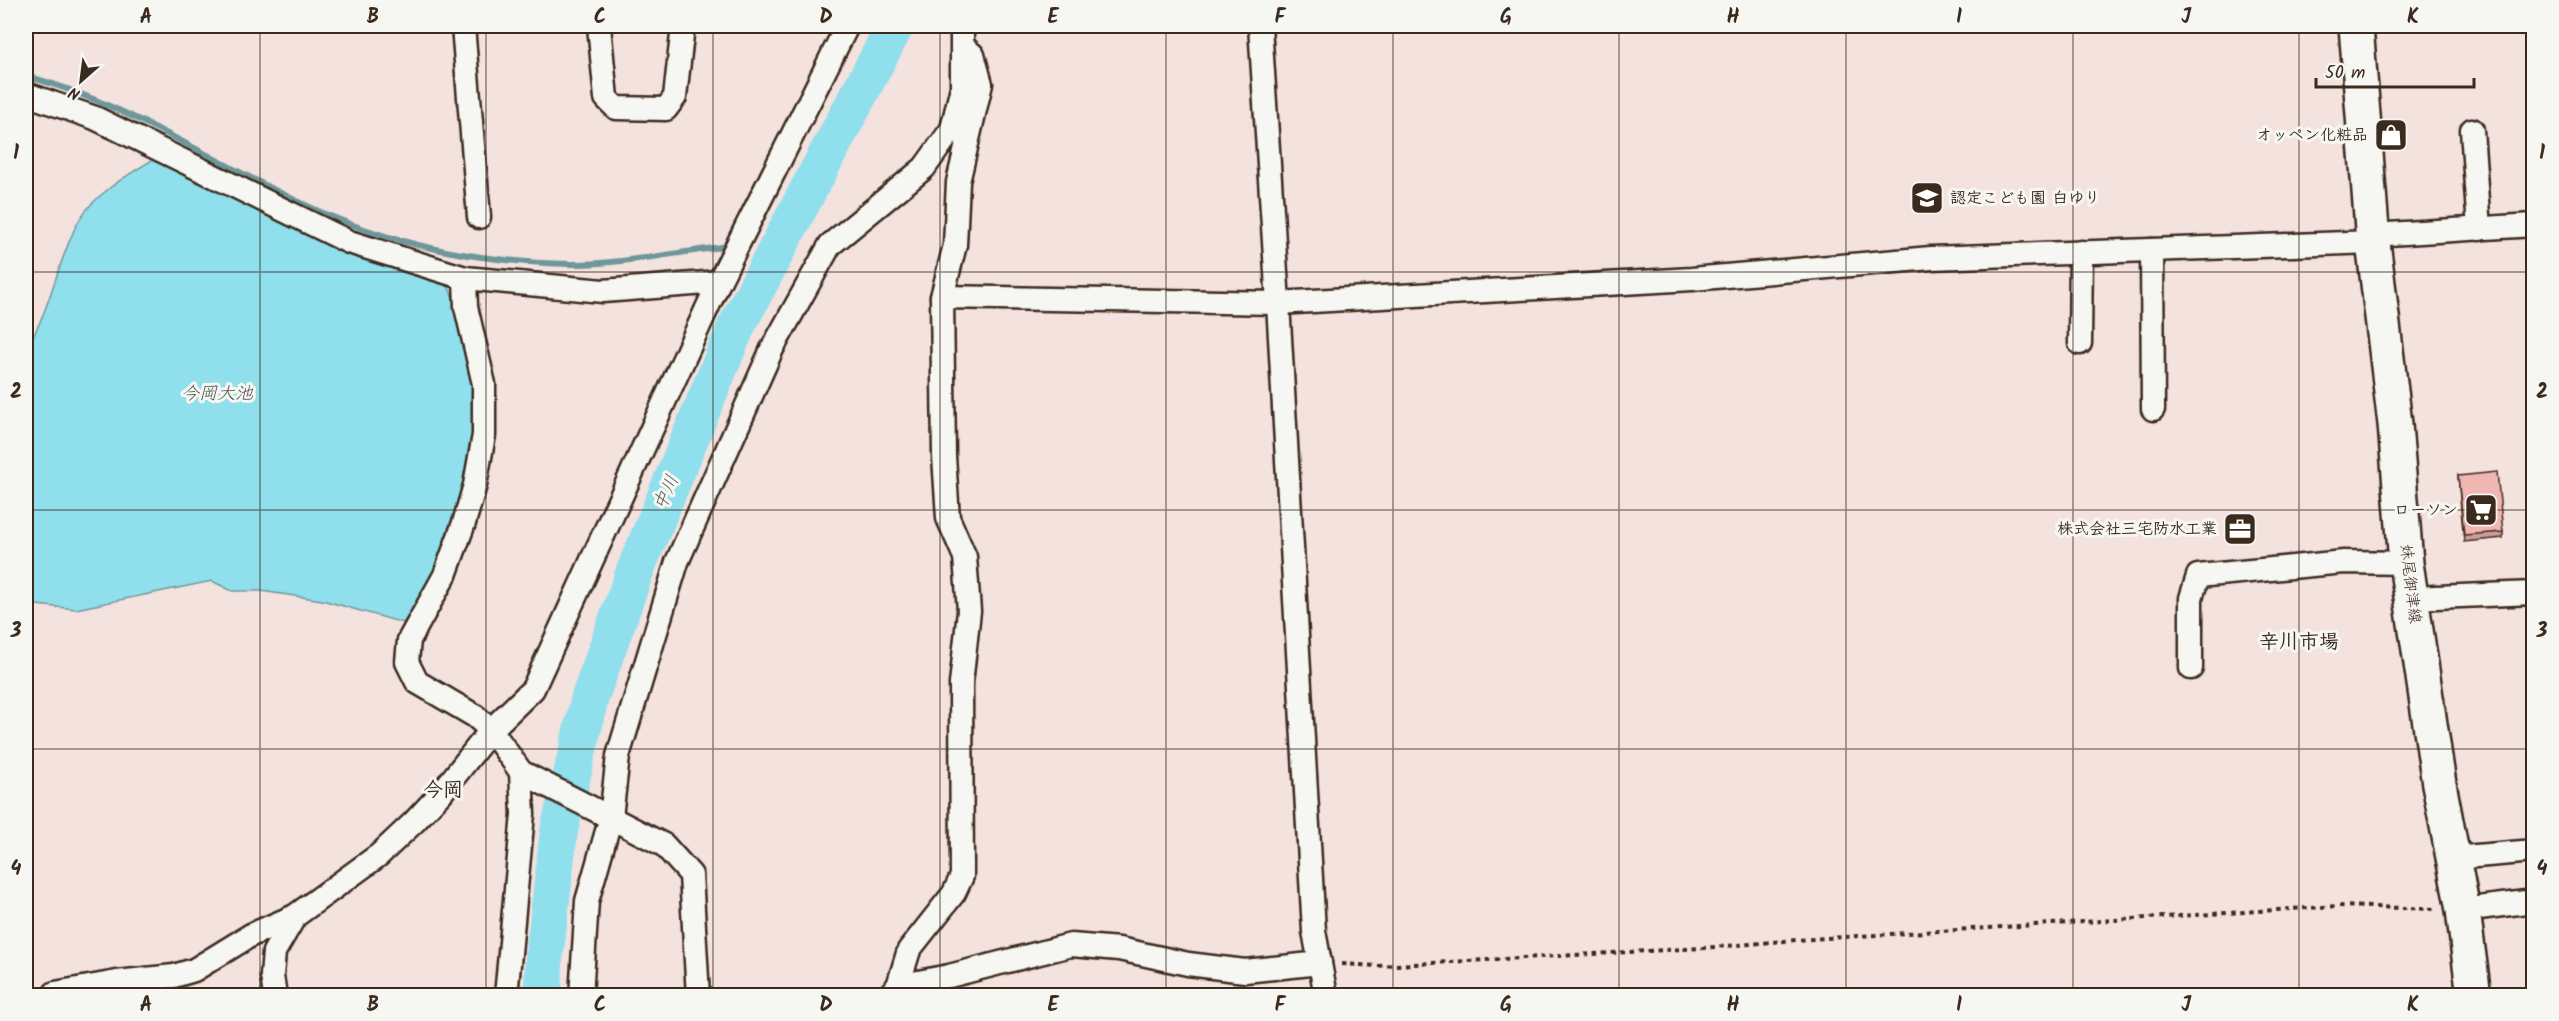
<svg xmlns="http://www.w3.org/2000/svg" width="2559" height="1021" viewBox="0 0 2559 1021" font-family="Kalam,'Klee One',sans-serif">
<rect width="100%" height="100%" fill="#f4e2df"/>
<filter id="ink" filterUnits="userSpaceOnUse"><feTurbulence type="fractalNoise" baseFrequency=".0167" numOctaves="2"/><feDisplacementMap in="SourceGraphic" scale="12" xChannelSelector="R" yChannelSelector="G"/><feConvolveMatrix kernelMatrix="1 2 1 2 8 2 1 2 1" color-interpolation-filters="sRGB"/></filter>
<g filter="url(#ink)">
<path fill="#90dfed" stroke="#6e979a" stroke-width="1.5" d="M159,156L447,282L461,320L468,353L477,418L466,486L427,591L403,623L322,600L261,591H232L212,581L76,609L26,604V349C51,309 57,262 78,222C93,194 133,172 159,156Z"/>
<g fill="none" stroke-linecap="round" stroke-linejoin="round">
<g stroke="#6e979a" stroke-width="6">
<path d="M26,76C134,105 227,172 330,216C405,248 491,263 573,264C619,264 675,253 722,247"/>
<polyline points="765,241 783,239"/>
</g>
<polyline stroke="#90dfed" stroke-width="38" points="543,996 544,959 559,831 590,697 635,571 736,327 895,26"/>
<g stroke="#3b2a1e" stroke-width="27">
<g id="minor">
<polyline points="463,26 479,217"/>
<polyline points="599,26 606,98 616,108 666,109 675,97 683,26"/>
<polyline points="1260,26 1278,303 1314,931 1326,996"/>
<polyline points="26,94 95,118 349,242 465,278 603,291 719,282"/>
<polyline points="2472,130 2479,229"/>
<polyline points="2372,235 2534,225"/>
<polyline points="2152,250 2153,409"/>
<polyline points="465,278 466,307 484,384 484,435 475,485 464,523 445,575 409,640 407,662 417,682 475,716 491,730 521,772 664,845 691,875 698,996"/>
<polyline points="942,297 1278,303 1692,279 1931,258 2373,242"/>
<polyline points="2080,343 2081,252"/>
<polyline points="2411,598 2534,593"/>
<polyline points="2191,668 2191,598 2198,576 2344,562 2406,563"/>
<polyline points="2453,858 2534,851"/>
<polyline points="2463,910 2534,901"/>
<polyline points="898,986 909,950 954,893 962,876 961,684 969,611 965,557 948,518 944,456 942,297 955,245 958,182 981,84 973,55 965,48"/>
<polyline points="55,993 117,982 174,976 194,970 251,935 295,916"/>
<polyline points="889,995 898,986 949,976 1071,945 1119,949 1188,964 1245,971 1320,963"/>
<polyline points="275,996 272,976 274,952 295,916 379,855 414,822 442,792 491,730 533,689 719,282 847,26"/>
<polyline points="506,996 523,814 521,772"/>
<polyline points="581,996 587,901 611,817 618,756 677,562 772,349 830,245 924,168 952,129 962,87 962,26"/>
</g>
</g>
<g stroke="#3b2a1e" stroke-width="38">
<polyline id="primary" points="2356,26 2373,242 2395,424 2406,563 2439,784 2463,910 2474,996"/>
</g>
<polyline stroke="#3b2a1e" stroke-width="4" stroke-dasharray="4.5 4.5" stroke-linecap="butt" points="1342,964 1378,966 1703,948 1796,940 2339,906 2436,909"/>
<use href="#minor" stroke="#f6f6f2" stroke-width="22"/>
<use href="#primary" stroke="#f6f6f2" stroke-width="33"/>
</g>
<polygon fill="#cf9c99" stroke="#3b2a1e" stroke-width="1.5" points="2458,476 2503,532 2503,538 2464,542"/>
<polygon fill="#f1b5b2" stroke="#3b2a1e" stroke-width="1.5" points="2497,472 2503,532 2464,535 2458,476"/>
</g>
<path fill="none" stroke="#3b2a1e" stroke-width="1.5" stroke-opacity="0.55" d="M260,26V996M486,26V996M713,26V996M940,26V996M1166,26V996M1393,26V996M1619,26V996M1846,26V996M2073,26V996M2299,26V996M26,272H2534M26,510H2534M26,749H2534"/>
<defs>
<g id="shop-square" transform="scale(1.725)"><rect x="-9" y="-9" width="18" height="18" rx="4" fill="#3b2a1e" stroke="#f6f6f2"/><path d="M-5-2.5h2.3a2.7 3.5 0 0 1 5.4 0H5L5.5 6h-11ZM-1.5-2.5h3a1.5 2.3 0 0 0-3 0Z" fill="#fff"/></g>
<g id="school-square" transform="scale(1.725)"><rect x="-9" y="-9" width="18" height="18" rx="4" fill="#3b2a1e" stroke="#f6f6f2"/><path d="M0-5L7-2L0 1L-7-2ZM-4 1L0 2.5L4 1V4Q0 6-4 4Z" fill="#fff"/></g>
<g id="supermarket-square" transform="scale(1.725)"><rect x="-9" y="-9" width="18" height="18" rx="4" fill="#3b2a1e" stroke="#f6f6f2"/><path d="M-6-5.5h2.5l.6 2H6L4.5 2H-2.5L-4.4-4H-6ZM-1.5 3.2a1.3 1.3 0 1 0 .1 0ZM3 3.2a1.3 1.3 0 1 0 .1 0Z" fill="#fff"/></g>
<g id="office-square" transform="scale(1.725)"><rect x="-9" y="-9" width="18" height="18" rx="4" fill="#3b2a1e" stroke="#f6f6f2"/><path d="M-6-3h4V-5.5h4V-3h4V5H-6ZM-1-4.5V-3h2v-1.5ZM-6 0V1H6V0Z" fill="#fff"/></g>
</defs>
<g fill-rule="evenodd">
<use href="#shop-square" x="2391" y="135"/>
<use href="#school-square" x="1927" y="198"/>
<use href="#supermarket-square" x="2481" y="510"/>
<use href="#office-square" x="2240" y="529"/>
</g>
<g text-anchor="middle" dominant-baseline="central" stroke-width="6" stroke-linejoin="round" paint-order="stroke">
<g font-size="16" font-weight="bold" fill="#3b2a1e" stroke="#f6f6f2" text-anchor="end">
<text x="2368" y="135">オッペン化粧品</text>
<text x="1950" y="198" text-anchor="start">認定こども園 白ゆり</text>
<text x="2458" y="510">ローソン</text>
<text x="2217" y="529">株式会社三宅防水工業</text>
</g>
<g font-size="16" fill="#3b2a1e" stroke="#f6f6f2">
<text transform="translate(2410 584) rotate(83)">妹尾御津線</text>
</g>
<g font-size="18" font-style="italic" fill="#505752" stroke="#f6f6f2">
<text x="217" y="394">今岡大池</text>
<text transform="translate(667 493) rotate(-67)">中川</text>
</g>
<g font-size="20" font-weight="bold" fill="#3b2a1e" stroke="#f6f6f2">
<text x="2299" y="643">辛川市場</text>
<text x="443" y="791">今岡</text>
</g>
</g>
<rect width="2559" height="1021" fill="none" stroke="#f6f6f2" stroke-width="66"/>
<g transform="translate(81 81) rotate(208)" stroke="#f6f6f2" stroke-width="4.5" paint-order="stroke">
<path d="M0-4.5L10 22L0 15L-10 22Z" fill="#3b2a1e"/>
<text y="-9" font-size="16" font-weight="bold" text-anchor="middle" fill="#3b2a1e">N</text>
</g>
<path d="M2316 78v9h158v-9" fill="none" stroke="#3b2a1e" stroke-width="3"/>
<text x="2325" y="78" font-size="18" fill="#3b2a1e" stroke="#f6f6f2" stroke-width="4.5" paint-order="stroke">50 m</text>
<rect x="33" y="33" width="2493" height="955" fill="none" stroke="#3b2a1e" stroke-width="2"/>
<g font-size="20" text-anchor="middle" font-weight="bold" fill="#3b2a1e">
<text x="146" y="23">A</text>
<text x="373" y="23">B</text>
<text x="600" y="23">C</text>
<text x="826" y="23">D</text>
<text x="1053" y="23">E</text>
<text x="1280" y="23">F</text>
<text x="1506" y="23">G</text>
<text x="1733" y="23">H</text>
<text x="1959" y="23">I</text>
<text x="2186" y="23">J</text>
<text x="2413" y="23">K</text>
<text x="16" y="159">1</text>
<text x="2542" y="159">1</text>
<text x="16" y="398">2</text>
<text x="2542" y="398">2</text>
<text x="16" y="637">3</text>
<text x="2542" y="637">3</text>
<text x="16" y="875">4</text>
<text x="2542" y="875">4</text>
<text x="146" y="1011">A</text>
<text x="373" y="1011">B</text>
<text x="600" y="1011">C</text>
<text x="826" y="1011">D</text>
<text x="1053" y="1011">E</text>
<text x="1280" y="1011">F</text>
<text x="1506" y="1011">G</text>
<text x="1733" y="1011">H</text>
<text x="1959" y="1011">I</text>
<text x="2186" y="1011">J</text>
<text x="2413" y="1011">K</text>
</g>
</svg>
